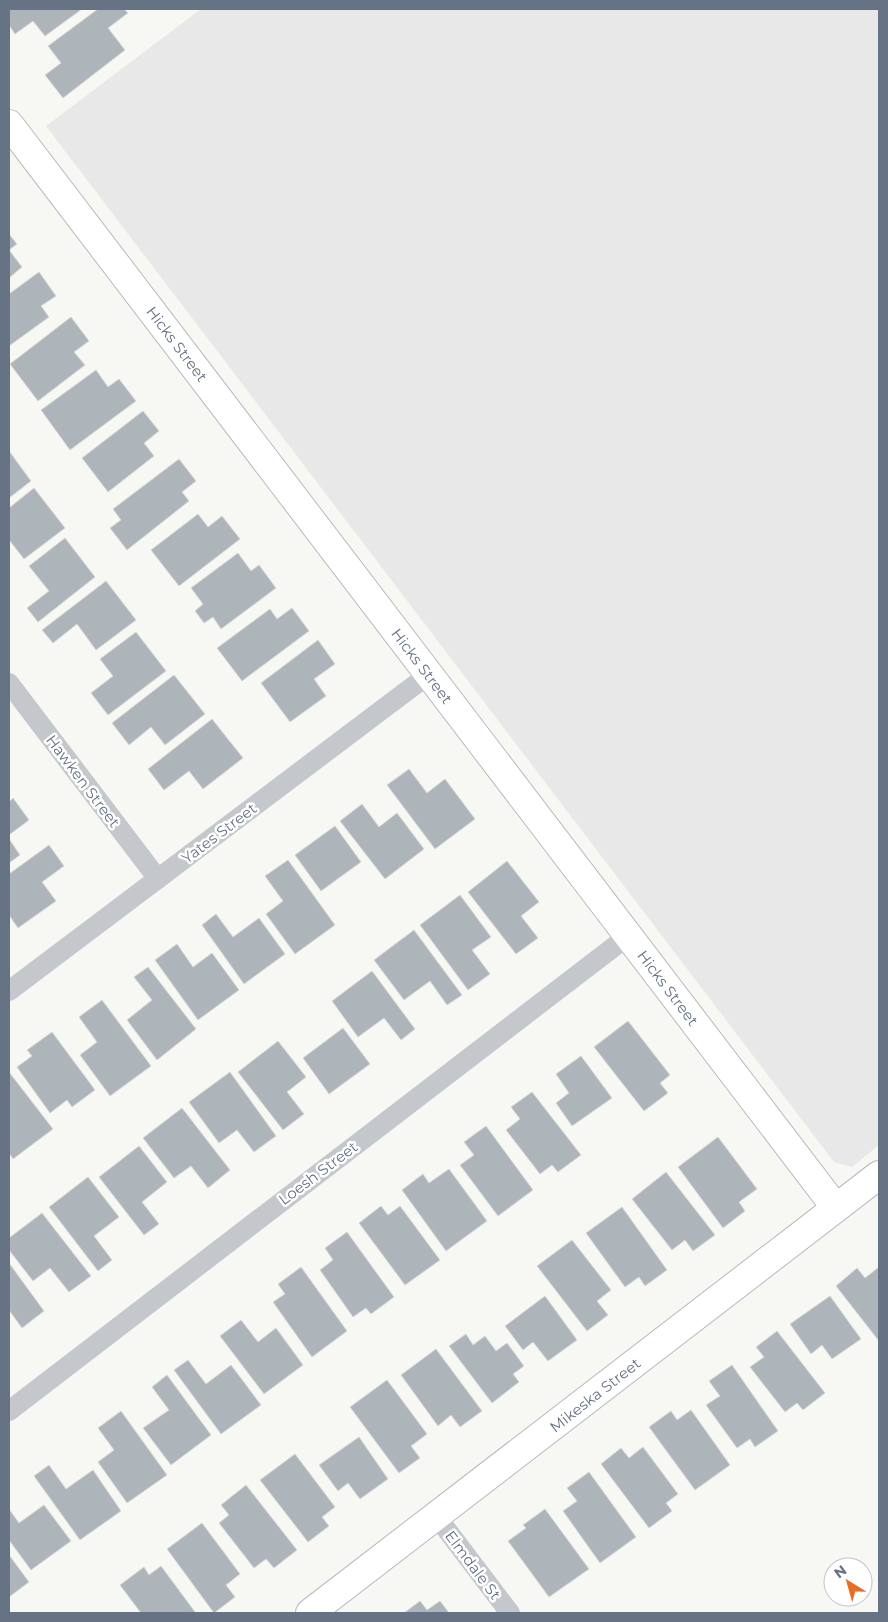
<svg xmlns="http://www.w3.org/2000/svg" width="888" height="1622" viewBox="0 0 888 1622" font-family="Montserrat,sans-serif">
<rect width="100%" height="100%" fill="#f7f7f4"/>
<polygon fill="#e7e8e7" points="201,9 879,9 879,1145 852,1167 834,1162 46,126"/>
<g fill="#adb4ba" stroke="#d8d8d6">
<polygon points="9,9 82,9 45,36 33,21 15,34 9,25"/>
<polygon points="98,9 124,9 128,13 108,28 125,50 63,98 45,75 61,63 48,46"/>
<polygon points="9,234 17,244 9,250 22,267 9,278"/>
<polygon points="39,272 56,296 41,306 49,317 9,346 9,294"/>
<polygon points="71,317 89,341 74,352 85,365 38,401 10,364"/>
<polygon points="96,370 108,387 119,379 136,401 70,450 41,410"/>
<polygon points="143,411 159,431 144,443 154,456 108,492 82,458"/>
<polygon points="9,451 31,481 9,498"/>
<polygon points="179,459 196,481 182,492 189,501 127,550 110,528 121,520 113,509"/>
<polygon points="34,488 65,528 24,559 10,541 9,542 9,508"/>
<polygon points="198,514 208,527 222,516 240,539 179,586 151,550"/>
<polygon points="65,538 95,577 38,622 27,608 49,591 29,566"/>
<polygon points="238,553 251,571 259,565 276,588 221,629 213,617 204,623 195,611 203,604 191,588"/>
<polygon points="106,581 136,620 96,650 77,624 53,643 42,630"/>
<polygon points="292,608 309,631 242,681 217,648 270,609 277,619"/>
<polygon points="136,632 166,671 108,715 91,693 113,676 100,659"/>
<polygon points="318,640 335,664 314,679 326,696 290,722 261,683"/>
<polygon points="174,675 205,714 165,745 151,727 129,745 112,723"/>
<polygon points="212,719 243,758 203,789 189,771 164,790 148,769"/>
<polygon points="409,769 427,793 445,779 475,819 435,849 387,785"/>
<polygon points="13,798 29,820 9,835 9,802"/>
<polygon points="362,804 379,827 397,813 424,849 385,879 340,821"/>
<polygon points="335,826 361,862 321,891 295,855"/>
<polygon points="9,839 20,855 9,863"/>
<polygon points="49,845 64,866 42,882 56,901 18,928 9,915 9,874"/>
<polygon points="288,860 335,925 295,954 266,914 283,901 265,876"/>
<polygon points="507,861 539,902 521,916 538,938 516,954 468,892"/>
<polygon points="460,895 491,937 472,950 490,974 468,990 420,925"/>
<polygon points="216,914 233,937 259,918 285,954 244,984 202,925"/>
<polygon points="414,930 462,995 447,1005 430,981 404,1000 374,960"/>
<polygon points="177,944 193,967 212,953 239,990 198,1020 155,960"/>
<polygon points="148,967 196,1029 157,1060 127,1020 152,1000 134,977"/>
<polygon points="372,971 415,1029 401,1040 384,1018 358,1037 332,1001"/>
<polygon points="102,1000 151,1066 110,1096 80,1055 97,1042 79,1017"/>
<polygon points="628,1021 670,1075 660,1083 668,1093 644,1111 594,1047"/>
<polygon points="343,1028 370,1064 329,1094 303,1058"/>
<polygon points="52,1032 95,1090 72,1107 67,1100 50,1113 17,1067 32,1056 27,1050"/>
<polygon points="278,1041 306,1077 287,1092 304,1114 283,1130 238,1072"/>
<polygon points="581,1056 612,1098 572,1126 556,1103 569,1093 556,1074"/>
<polygon points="9,1072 53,1129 13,1159 9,1153"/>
<polygon points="230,1072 276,1136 254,1152 237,1130 219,1143 189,1102"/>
<polygon points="532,1092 581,1155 558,1172 552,1165 540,1174 506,1130 520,1119 511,1107"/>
<polygon points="182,1108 230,1170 208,1188 191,1166 174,1178 143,1138"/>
<polygon points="486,1126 533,1190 498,1216 460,1165 474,1155 464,1142"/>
<polygon points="718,1137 757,1189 739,1202 745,1211 723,1228 678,1167"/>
<polygon points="139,1146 167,1182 142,1202 159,1224 144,1235 99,1177"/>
<polygon points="449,1169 487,1221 446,1251 402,1190 423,1174 429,1183"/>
<polygon points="666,1172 715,1235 693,1251 685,1240 672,1250 632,1199"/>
<polygon points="88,1177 119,1217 94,1236 112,1260 98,1271 49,1207"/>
<polygon points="381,1206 388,1215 400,1206 440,1260 405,1285 359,1223"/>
<polygon points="622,1207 667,1270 645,1286 639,1277 625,1287 586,1233"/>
<polygon points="42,1213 91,1276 69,1292 50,1268 33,1281 9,1250 9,1238"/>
<polygon points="347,1232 394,1297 371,1314 366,1308 353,1317 320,1270 333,1260 325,1248"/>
<polygon points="572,1240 611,1290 597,1301 608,1315 587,1331 537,1266"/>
<polygon points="9,1263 44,1311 22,1328 9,1310"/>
<polygon points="301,1267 347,1331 312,1357 273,1302 285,1294 278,1284"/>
<polygon points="879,1267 879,1341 836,1286 857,1268 865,1278"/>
<polygon points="545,1296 577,1340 548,1361 533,1342 523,1350 505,1326"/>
<polygon points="830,1296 861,1339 832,1359 822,1345 811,1354 790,1324"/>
<polygon points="241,1320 258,1342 276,1328 303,1365 264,1394 220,1336"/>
<polygon points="777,1331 825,1393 803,1410 797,1403 785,1412 750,1367 764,1357 756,1347"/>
<polygon points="466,1334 473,1345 485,1336 496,1351 507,1343 524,1366 513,1374 519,1382 492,1403 449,1346"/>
<polygon points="436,1349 482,1411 460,1427 451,1415 438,1426 401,1375"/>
<polygon points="188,1360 206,1384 231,1365 261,1405 221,1434 174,1370"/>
<polygon points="732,1365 778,1431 755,1447 750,1439 737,1448 706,1405 720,1396 709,1381"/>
<polygon points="167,1375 211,1435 171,1465 143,1428 169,1410 152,1387"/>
<polygon points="387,1380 427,1434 411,1446 420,1458 399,1473 350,1407"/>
<polygon points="691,1410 730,1465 695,1490 649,1427 671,1411 677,1420"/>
<polygon points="121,1411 167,1475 127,1503 98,1462 114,1450 98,1428"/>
<polygon points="359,1437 388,1479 360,1499 348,1483 338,1491 319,1465"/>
<polygon points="643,1447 678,1494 666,1503 672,1511 649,1528 601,1464 621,1448 629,1458"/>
<polygon points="295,1454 335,1507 322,1517 329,1526 308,1542 260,1480"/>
<polygon points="49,1465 66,1489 93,1470 121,1511 80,1540 34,1476"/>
<polygon points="589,1472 636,1537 600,1563 563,1511 577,1501 567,1488"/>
<polygon points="246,1485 297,1550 274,1568 266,1559 254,1568 219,1523 229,1515 221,1505"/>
<polygon points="44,1505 71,1541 31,1570 9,1540 9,1509 19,1523"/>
<polygon points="545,1509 589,1569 549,1597 508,1541 526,1528 523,1525"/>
<polygon points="202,1523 240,1574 226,1585 235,1597 214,1613 167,1549"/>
<polygon points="9,1555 29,1582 9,1597"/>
<polygon points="161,1566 195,1612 193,1613 141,1613 120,1585 144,1567 149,1575"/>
<polygon points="420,1601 427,1610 440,1601 449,1613 404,1613"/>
</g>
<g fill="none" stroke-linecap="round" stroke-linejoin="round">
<g stroke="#b6bac0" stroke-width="30">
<g id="secondary">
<polyline points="9,124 836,1208"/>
<polyline points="310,1613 879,1175"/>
</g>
</g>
<g stroke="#c4c7cb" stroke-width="20">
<polyline points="9,683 158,879"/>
<polyline points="9,991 428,675"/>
<polyline points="9,1411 628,936"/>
<polyline points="437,1517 510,1613"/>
</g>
<use href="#secondary" stroke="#fff" stroke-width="28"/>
</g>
<g text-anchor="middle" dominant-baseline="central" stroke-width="5" stroke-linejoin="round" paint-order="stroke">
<g font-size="15" fill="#657385" stroke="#fff">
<text transform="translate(177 344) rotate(53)">Hicks Street</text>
<text transform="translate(422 666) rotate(53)">Hicks Street</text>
<text transform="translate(83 781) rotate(53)">Hawken Street</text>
<text transform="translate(219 833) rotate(-37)">Yates Street</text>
<text transform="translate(668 988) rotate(53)">Hicks Street</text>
<text transform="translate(318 1173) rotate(-37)">Loesh Street</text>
<text transform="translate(595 1395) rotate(-38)">Mikeska Street</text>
<text transform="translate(473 1565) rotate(53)">Elmdale St</text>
</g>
</g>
<rect width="888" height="1622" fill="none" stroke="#657385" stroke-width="20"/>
<g transform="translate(848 1582) rotate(323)"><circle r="24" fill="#ffffff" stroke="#c1c7ce"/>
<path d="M0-4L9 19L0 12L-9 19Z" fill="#e76d24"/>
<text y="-8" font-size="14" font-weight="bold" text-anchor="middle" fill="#657385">N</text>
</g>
</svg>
